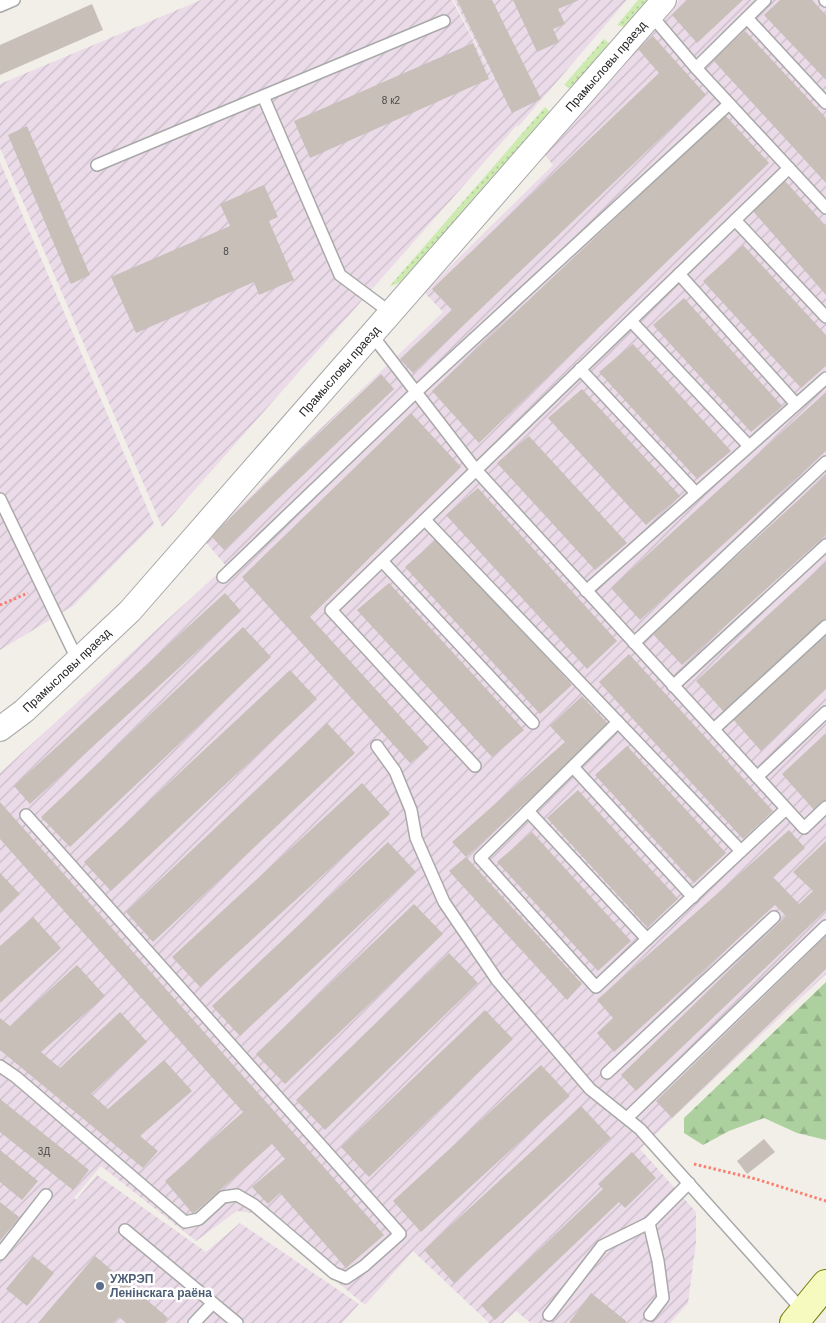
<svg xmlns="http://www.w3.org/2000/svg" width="826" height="1323" viewBox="0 0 826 1323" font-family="Arial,sans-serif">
<defs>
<pattern id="industrial-furrows" width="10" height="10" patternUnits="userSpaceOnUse" patternTransform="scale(1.25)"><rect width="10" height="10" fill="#ebdbe8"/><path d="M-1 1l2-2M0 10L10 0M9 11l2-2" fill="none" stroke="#c9bcc7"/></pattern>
<pattern id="grass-dots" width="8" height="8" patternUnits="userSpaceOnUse" patternTransform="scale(1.25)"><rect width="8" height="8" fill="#cdebb0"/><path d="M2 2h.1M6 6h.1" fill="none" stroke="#b0c997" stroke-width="1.8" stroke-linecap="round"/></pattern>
<pattern id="forest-firs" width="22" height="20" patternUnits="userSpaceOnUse" patternTransform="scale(1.25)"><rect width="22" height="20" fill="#add19e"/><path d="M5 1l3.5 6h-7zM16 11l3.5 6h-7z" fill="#95b388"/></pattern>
</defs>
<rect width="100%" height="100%" fill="#f2efe9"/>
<g fill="url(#industrial-furrows)">
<polygon points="201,0 452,0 504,99 454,0 627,0 518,127 517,125 162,527 0,148 0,84"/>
<polygon points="679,0 826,0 826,974 640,1149 696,1212 696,1243 688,1303 670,1323 531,1323 516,1311 503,1323 489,1323 413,1251 365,1305 253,1213 237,1211 196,1241 101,1166 74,1198 76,1200 97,1175 206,1252 240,1223 359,1304 342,1323 0,1323 0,773 226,566 204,540 443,312 424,292 553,165 544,154"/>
<polygon points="0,162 154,524 73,606 0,650"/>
</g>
<g fill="url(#grass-dots)">
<polygon points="638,0 653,0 625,27 617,25"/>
<polygon points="604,39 610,44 609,50 571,89 564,85"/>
<polygon points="545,107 549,111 551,117 412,277 389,287"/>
</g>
<polygon fill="url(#forest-firs)" points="826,982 826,1140 797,1133 764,1118 729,1131 703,1145 684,1133 684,1118"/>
<g fill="#c7bfb8">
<polygon points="457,0 492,0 541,99 512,113"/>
<polygon points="513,0 579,0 558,9 565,24 553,29 559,42 537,52"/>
<polygon points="687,0 743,0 697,43 672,15"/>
<polygon points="780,0 812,0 826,15 826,80 764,15"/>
<polygon points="92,4 103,30 0,75 0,45"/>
<polygon points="745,31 826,118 826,183 713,60"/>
<polygon points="653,36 706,95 413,373 400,359 452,310 432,289 659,73 638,49"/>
<polygon points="473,43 489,79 310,158 294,121"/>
<polygon points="725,115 769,163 479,443 432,391"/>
<polygon points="27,126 90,275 71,284 8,135"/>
<polygon points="785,181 826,226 826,295 753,211"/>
<polygon points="264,185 278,217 269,221 294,280 259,295 254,282 136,333 111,277 230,226 220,204"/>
<polygon points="743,245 826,335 826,366 801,388 703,281"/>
<polygon points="684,298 782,406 751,432 653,325"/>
<polygon points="633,344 731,451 697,479 599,372"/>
<polygon points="381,374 394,389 224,550 211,536"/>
<polygon points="582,389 680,496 646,525 548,418"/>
<polygon points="826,392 826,451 640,620 611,588"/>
<polygon points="411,413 461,467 310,617 429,748 410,763 242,577"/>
<polygon points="529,436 627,543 595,570 497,463"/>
<polygon points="826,475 826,535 682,665 652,633"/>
<polygon points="478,488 617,641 587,669 446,515"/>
<polygon points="438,538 572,685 540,714 405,567"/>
<polygon points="826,562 826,619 724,712 696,681"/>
<polygon points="389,583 524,730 492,757 357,610"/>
<polygon points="225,593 241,611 30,804 14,786"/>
<polygon points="243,627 271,657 70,847 41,817"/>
<polygon points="826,631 826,689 761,751 732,718"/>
<polygon points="629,654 773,811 743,839 599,682"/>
<polygon points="290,670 317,699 111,891 84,862"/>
<polygon points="582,696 610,726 466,857 452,842 565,742 550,726"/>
<polygon points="327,723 355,753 153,942 126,912"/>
<polygon points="826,733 826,800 815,811 782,774"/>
<polygon points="627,746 726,853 694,883 595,775"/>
<polygon points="362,783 390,814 200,987 172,957"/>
<polygon points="578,790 678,899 647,927 547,818"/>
<polygon points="0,802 384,1235 346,1268 280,1193 268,1204 252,1187 285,1159 272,1144 193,1214 165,1181 243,1112 0,839"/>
<polygon points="789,830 805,848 773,877 799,904 813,891 793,872 826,841 826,910 636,1091 621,1075 786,916 775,905 614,1052 597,1033 613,1018 597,1000"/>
<polygon points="532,832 631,941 598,971 497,862"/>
<polygon points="388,842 416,872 240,1036 212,1006"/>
<polygon points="466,857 582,984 567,1000 449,871"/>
<polygon points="0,873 20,894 0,913"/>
<polygon points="414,904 443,934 285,1084 256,1054"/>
<polygon points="33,917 61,948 0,1003 0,946"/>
<polygon points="826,936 826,969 672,1118 656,1101"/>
<polygon points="449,953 478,983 325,1130 296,1100"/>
<polygon points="77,965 105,996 41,1052 60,1068 120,1012 147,1042 91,1094 108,1109 164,1060 192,1091 140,1136 158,1151 143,1168 0,1050 0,1018 10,1026"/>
<polygon points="485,1010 513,1039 369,1177 341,1147"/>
<polygon points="541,1065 570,1096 421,1232 393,1201"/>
<polygon points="0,1099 89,1170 73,1190 0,1132"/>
<polygon points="581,1106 611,1138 454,1283 424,1250"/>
<polygon points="764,1139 775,1152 747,1174 737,1161"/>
<polygon points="0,1150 38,1181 22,1200 0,1182"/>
<polygon points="632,1152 656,1178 625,1208 619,1202 495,1320 481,1305 603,1189 598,1184"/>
<polygon points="0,1202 19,1217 0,1241"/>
<polygon points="33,1256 54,1273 27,1306 6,1289"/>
<polygon points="95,1256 168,1318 164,1323 126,1323 119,1317 113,1323 38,1323"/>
<polygon points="591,1293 626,1321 626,1323 569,1323"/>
</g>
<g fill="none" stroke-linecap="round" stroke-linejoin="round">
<g stroke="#a9a9a9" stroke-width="14">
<g id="service">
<polyline points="825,0 826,1"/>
<polyline points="0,6 14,0"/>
<polyline points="651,15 696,68 826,208"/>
<polyline points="747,18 826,103"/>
<polyline points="696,68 765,0"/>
<polyline points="263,96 444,21"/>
<polyline points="97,165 263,96 340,275 391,313"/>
<polyline points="735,220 826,317"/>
<polyline points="679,274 796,404"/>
<polyline points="631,321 749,446"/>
<polyline points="372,335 476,470 804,828 826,807"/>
<polyline points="580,369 696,493"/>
<polyline points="0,499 78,661"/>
<polyline points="425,520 741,851"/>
<polyline points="382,561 533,723"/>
<polyline points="223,577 416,392 729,104"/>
<polyline points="586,591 826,378"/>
<polyline points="634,643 826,462"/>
<polyline points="673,686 826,545"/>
<polyline points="618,722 480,858 596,987 786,809"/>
<polyline points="714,729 826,626"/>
<polyline points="377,746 395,771 411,810 416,838 444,902 497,980 590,1089 640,1129 803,1311"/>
<polyline points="475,766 331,610 789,168"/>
<polyline points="573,767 693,897"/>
<polyline points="757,777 826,712"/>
<polyline points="528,811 647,939"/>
<polyline points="0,1066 16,1077 185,1222 199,1219 223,1197 237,1195 254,1205 334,1273 346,1278 364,1266 400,1234 26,815"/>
<polyline points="607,1073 774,917"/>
<polyline points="628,1117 826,926"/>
<polyline points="125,1230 237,1323"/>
<polyline points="0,1254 46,1195"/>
<polyline points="549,1315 602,1246 649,1223"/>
<polyline points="650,1315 663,1298 658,1261 649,1223 689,1183"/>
<polyline points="194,1323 213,1303"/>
</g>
</g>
<g stroke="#a9a9a9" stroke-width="26">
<g id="minor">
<path id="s1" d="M0,729L24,711L130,611L664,0"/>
</g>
</g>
<g stroke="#707d05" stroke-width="30">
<polyline id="secondary" points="794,1323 826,1284"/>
</g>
<g stroke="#fa8072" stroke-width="3" stroke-dasharray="2.5 2.5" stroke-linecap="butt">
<polyline points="0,605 28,593"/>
<polyline points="694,1164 756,1179 826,1201"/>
</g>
<use href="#service" stroke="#fff" stroke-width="11"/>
<use href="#minor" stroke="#fff" stroke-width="24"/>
<use href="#secondary" stroke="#f7fabf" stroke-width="28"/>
</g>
<circle fill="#5c6f8a" stroke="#fff" stroke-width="2" cx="100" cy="1286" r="5"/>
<g text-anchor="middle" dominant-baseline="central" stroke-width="5" stroke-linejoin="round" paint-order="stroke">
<g font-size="10" fill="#4b4948">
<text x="391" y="100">8 к2</text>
<text x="226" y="251">8</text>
<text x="44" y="1151">3Д</text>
</g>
<g font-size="12" fill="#222" stroke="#fff">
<text stroke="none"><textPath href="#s1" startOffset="899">Прамысловы праезд</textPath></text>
<text stroke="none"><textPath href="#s1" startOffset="494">Прамысловы праезд</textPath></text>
<text stroke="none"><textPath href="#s1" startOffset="89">Прамысловы праезд</textPath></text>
</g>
<g font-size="12" font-weight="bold" fill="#4e5e75" stroke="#fff" text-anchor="start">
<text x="110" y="1279">УЖРЭП<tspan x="110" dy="14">Ленінскага раёна</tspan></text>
</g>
</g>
</svg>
